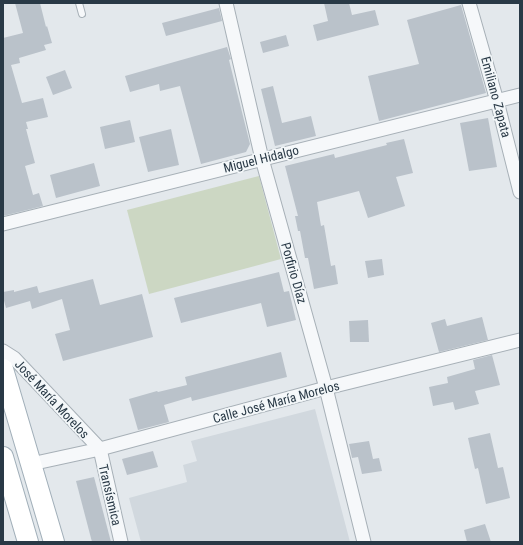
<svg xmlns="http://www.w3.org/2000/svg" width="523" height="545" viewBox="0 0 523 545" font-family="'Roboto Condensed',sans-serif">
<rect width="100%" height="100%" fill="#e3e8ec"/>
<polygon fill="#d1d8de" points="315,409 350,542 141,542 129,498 187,482 183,465 197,461 191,441"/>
<polygon fill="#ccd7c3" points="259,176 281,259 149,294 127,210"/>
<g fill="#bac2ca">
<polygon points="15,3 40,3 46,27 47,26 52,43 44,45 46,50 19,58 20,63 11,65 22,103 43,98 48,117 26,122 28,129 26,129 35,163 25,166 33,195 39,193 43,206 3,216 3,38 23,33"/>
<polygon points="324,3 349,3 352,15 375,10 379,25 317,41 313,25 328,21"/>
<polygon points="461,5 486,93 379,121 368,76 419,64 407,20"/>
<polygon points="219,8 222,21 166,36 162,23"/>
<polygon points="286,35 289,46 263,53 260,42"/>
<polygon points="227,47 231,59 229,60 250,144 246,152 201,164 180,86 160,91 159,84 130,92 125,76"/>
<polygon points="65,70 72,88 53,95 46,77"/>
<polygon points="273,86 282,123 311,116 316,136 275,146 261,89"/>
<polygon points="488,118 497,167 469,171 460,123"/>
<polygon points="130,120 135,142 105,149 100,127"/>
<polygon points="171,129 179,165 148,172 139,137"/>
<polygon points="404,139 413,173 396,177 405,206 368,218 359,191 317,202 321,226 324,225 331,266 335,265 338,284 314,289 308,258 305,258 300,231 298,231 295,216 298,216 285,166 334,154 335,158 387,145 386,143"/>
<polygon points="94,163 100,186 56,198 50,175"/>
<polygon points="382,259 384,275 368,278 365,261"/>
<polygon points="279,272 284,292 289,291 296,320 267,327 261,303 181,323 174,298"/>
<polygon points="93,279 100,305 142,294 153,337 63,361 55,334 70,330 62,299 32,309 30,301 6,308 3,297 3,292 14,290 14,292 37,286 39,293"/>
<polygon points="482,317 488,340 439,352 431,323 445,319 447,326"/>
<polygon points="368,320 369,342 350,342 349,321"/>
<polygon points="281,352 287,377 192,401 191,397 164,405 169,422 138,430 129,399 157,391 158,392 187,385 185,377"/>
<polygon points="492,355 500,385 475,391 479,404 455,410 453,402 433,406 429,387 448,383 447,377 475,369 473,360"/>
<polygon points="490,433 498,468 503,467 510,498 486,504 478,468 475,469 468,438"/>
<polygon points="369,441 373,459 379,458 382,471 362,474 358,457 352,458 349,444"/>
<polygon points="153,451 158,467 127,475 122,459"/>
<polygon points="94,477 111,542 92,542 76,481"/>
<polygon points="485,524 491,542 467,542 464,530"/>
</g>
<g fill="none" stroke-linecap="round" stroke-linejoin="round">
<g stroke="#a7b0b7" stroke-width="8">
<polyline id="lane" points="79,3 82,14"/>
</g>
<g stroke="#a7b0b7" stroke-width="15">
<g id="street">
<polyline points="226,3 262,159 326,388 364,542"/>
<polyline points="469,3 497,101 520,192"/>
<polyline points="3,224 520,95"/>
<polyline points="3,351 14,358 100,449 121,542"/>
<polyline points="31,464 100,449 326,388 520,340"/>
</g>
</g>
<g stroke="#a1afb9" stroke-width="22">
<g id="primary">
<polyline points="3,369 54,542"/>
<polyline points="3,457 28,542"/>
</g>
</g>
<use href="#lane" stroke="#f6f8fa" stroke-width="6"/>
<use href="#street" stroke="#f6f8fa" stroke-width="13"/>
<use href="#primary" stroke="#fff" stroke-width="20"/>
</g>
<g text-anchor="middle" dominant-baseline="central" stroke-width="3.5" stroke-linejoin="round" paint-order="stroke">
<g font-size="13" fill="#293946" stroke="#f3f7f9">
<text transform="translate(496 97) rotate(75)">Emiliano Zapata</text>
<text transform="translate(261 159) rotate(-14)">Miguel Hidalgo</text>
<text transform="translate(294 273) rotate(74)">Porfirio Díaz</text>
<text transform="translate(52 399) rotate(47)">José María Morelos</text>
<text transform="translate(276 402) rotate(-15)">Calle José María Morelos</text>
<text transform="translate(110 495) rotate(77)">Transísmica</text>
</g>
</g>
<rect width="523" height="545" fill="none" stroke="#293946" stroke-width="8"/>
</svg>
